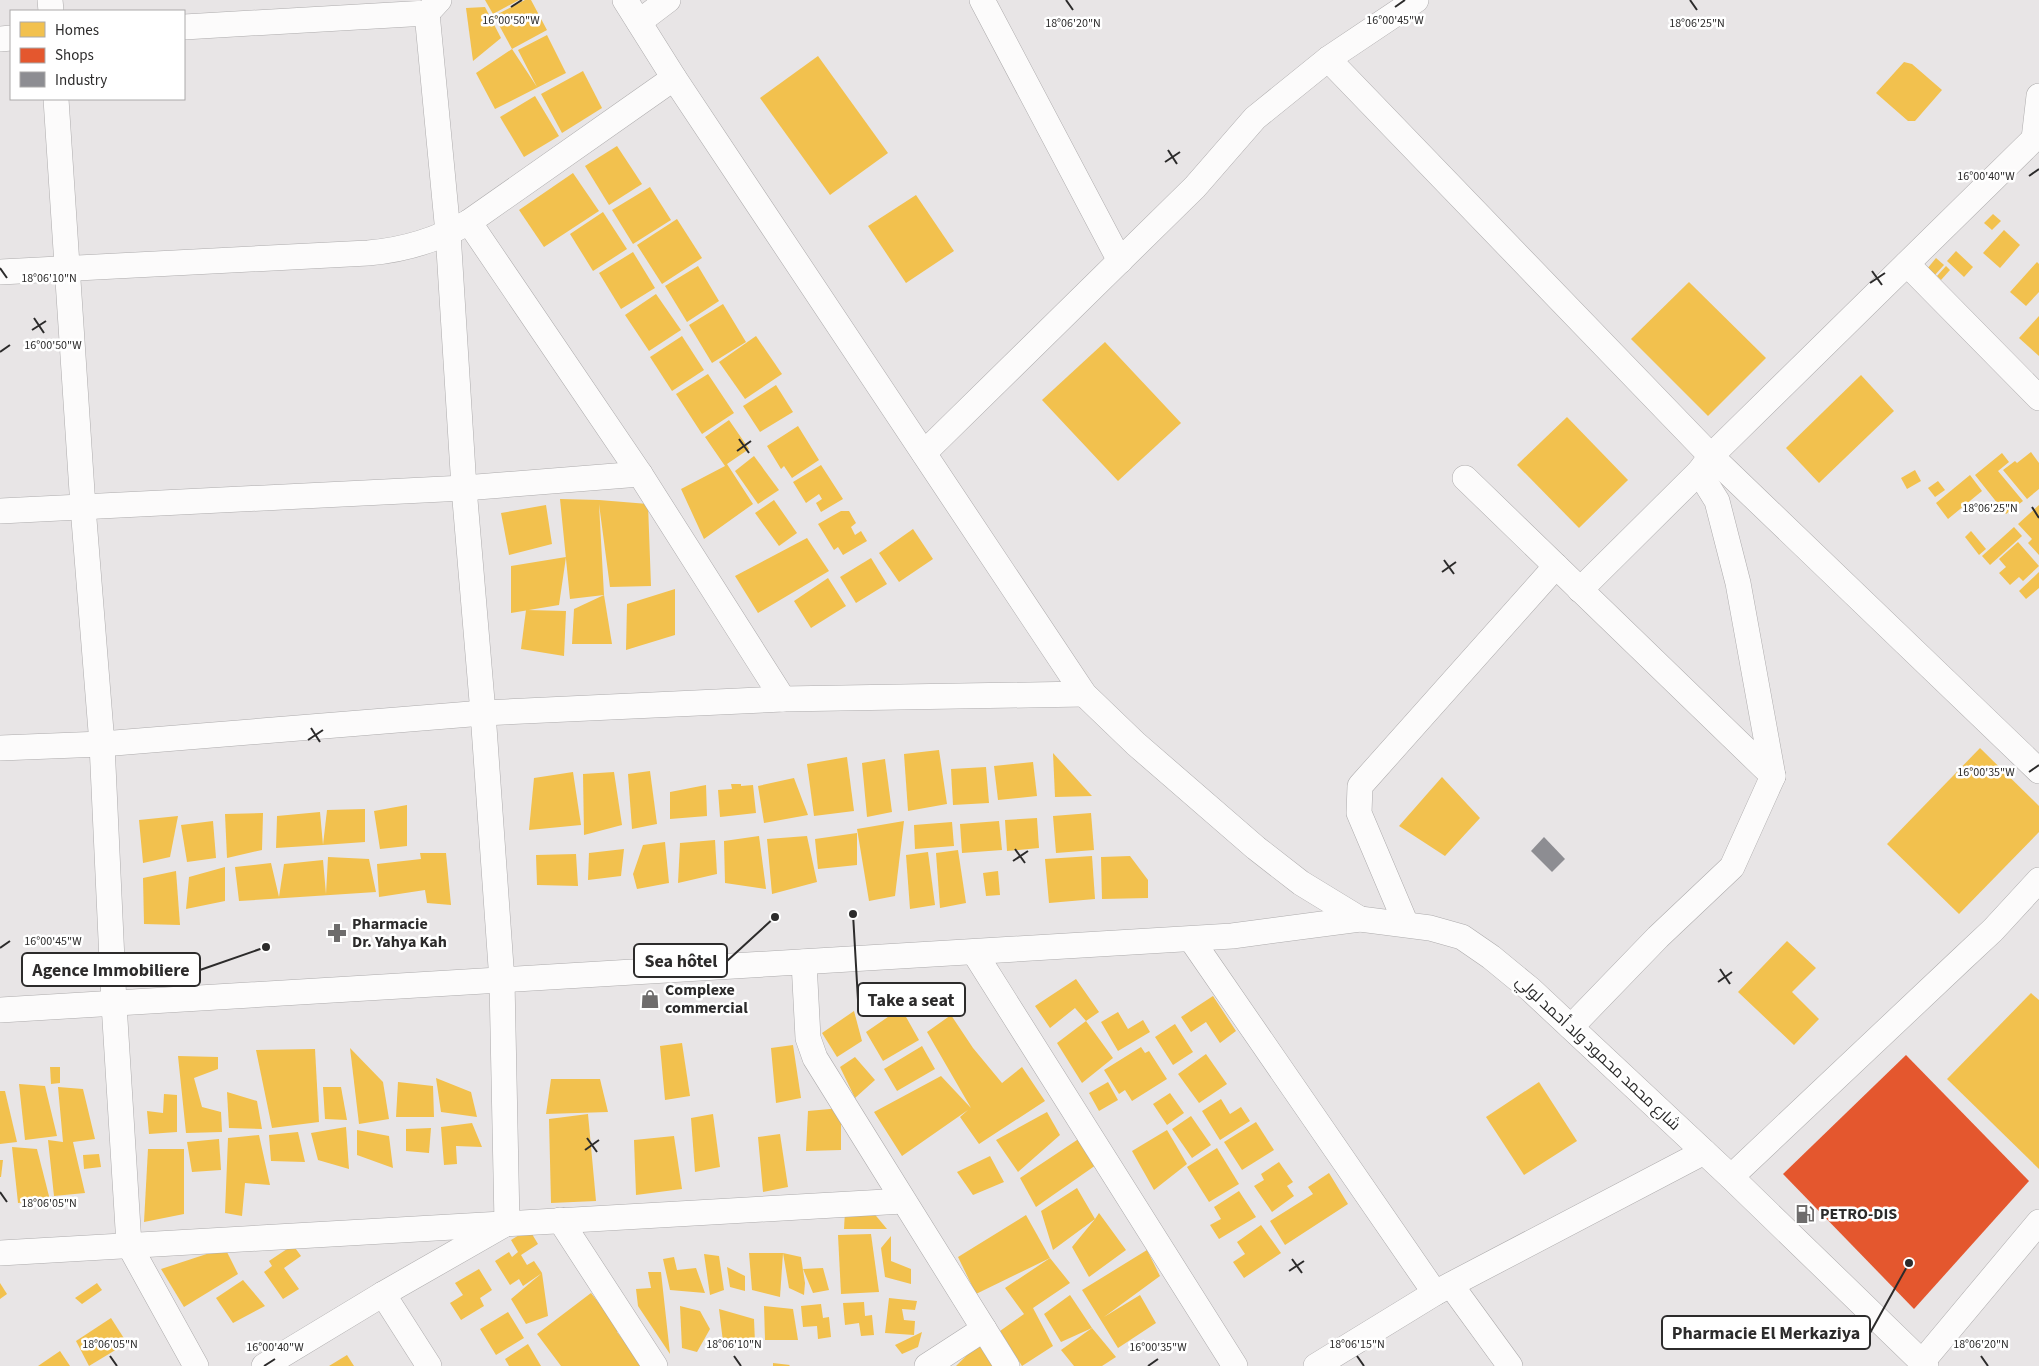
<svg xmlns="http://www.w3.org/2000/svg" width="2039" height="1366" viewBox="0 0 2039 1366" font-family="'Source Sans 3',Cairo,sans-serif">
<rect width="100%" height="100%" fill="#e8e5e6"/>
<g fill="#f2c14e">
<polygon points="485,0 519,0 493,14"/>
<polygon points="525,0 531,0 547,30 512,49 494,16"/>
<polygon points="485,7 501,38 473,61 466,8"/>
<polygon points="547,35 566,73 495,109 476,73 512,49 537,87 518,50"/>
<polygon points="818,56 888,153 830,195 760,98"/>
<polygon points="1904,62 1912,64 1942,90 1915,121 1908,121 1876,93"/>
<polygon points="583,71 602,108 562,133 541,94"/>
<polygon points="535,96 559,136 524,157 500,117"/>
<polygon points="617,146 642,184 609,205 585,166"/>
<polygon points="573,173 599,211 544,247 519,210"/>
<polygon points="650,187 671,220 633,244 612,210"/>
<polygon points="916,195 954,251 906,283 868,226"/>
<polygon points="603,212 627,249 593,271 570,234"/>
<polygon points="1993,214 2001,221 1992,230 1984,223"/>
<polygon points="677,219 702,258 662,284 637,245"/>
<polygon points="2004,230 2020,245 2000,268 1983,253"/>
<polygon points="1956,251 1973,267 1964,277 1947,261"/>
<polygon points="633,252 655,288 621,309 599,273"/>
<polygon points="1936,258 1944,265 1934,276 1927,269"/>
<polygon points="2037,262 2039,264 2039,292 2026,306 2010,292"/>
<polygon points="698,266 719,301 687,322 665,286"/>
<polygon points="1946,266 1950,270 1941,280 1937,276"/>
<polygon points="1689,282 1766,358 1708,416 1631,339"/>
<polygon points="656,294 681,330 649,351 625,315"/>
<polygon points="723,304 746,342 712,363 689,325"/>
<polygon points="2039,316 2039,356 2019,338"/>
<polygon points="682,336 704,370 672,391 650,357"/>
<polygon points="756,336 782,374 745,399 719,362"/>
<polygon points="1105,342 1181,423 1118,481 1042,400"/>
<polygon points="708,374 734,413 702,434 676,394"/>
<polygon points="1861,375 1894,411 1819,483 1786,448"/>
<polygon points="776,385 793,412 760,432 743,406"/>
<polygon points="1567,417 1628,480 1579,528 1517,465"/>
<polygon points="729,420 749,449 727,464 753,504 704,539 681,489 725,466 705,437"/>
<polygon points="798,426 819,460 792,478 784,466 781,469 767,446"/>
<polygon points="2031,452 2039,463 2039,489 2027,499 2003,470 2015,461 2017,463"/>
<polygon points="2002,453 2009,462 1998,471 2023,501 2006,514 1975,475"/>
<polygon points="754,456 779,490 758,504 735,471"/>
<polygon points="821,465 843,499 821,512 816,503 822,499 819,494 806,503 793,482"/>
<polygon points="1915,470 1921,481 1907,489 1901,478"/>
<polygon points="1970,475 1982,491 1948,519 1936,503"/>
<polygon points="1938,481 1945,490 1935,497 1928,488"/>
<polygon points="560,499 599,500 648,504 651,586 610,587 599,504 604,595 570,599"/>
<polygon points="774,500 797,533 779,546 755,513"/>
<polygon points="546,505 552,544 509,555 501,513"/>
<polygon points="2039,505 2039,555 2028,543 2032,539 2018,524"/>
<polygon points="841,511 849,511 856,523 851,527 855,535 861,531 867,541 843,555 838,547 834,550 818,524"/>
<polygon points="2014,527 2022,536 1990,565 1982,556"/>
<polygon points="913,529 933,559 899,582 879,553"/>
<polygon points="1971,531 1986,549 1979,555 1965,537"/>
<polygon points="807,538 829,571 758,613 735,576"/>
<polygon points="2018,542 2039,566 2023,581 2019,577 2010,585 1999,573 2006,567 1999,559"/>
<polygon points="566,557 559,605 511,613 511,566"/>
<polygon points="871,558 887,584 856,603 840,577"/>
<polygon points="2039,572 2039,588 2026,599 2019,591"/>
<polygon points="828,578 846,606 811,628 794,601"/>
<polygon points="675,589 675,635 626,650 627,604"/>
<polygon points="604,595 612,644 572,644 574,609"/>
<polygon points="526,610 566,611 564,656 521,649"/>
<polygon points="1980,748 2039,806 2039,832 1959,914 1887,844"/>
<polygon points="939,750 947,804 908,811 904,754"/>
<polygon points="1053,753 1092,796 1055,797"/>
<polygon points="847,757 854,811 814,816 807,764"/>
<polygon points="885,759 892,812 867,817 862,763"/>
<polygon points="1033,762 1037,796 998,800 994,766"/>
<polygon points="986,767 989,803 953,805 951,769"/>
<polygon points="650,771 657,824 632,829 628,774"/>
<polygon points="573,772 581,825 529,830 534,778"/>
<polygon points="614,772 622,825 584,835 583,774"/>
<polygon points="1442,777 1480,818 1445,856 1399,826"/>
<polygon points="794,778 808,815 764,823 758,786"/>
<polygon points="731,784 741,784 741,786 753,785 756,813 720,817 718,790 732,789"/>
<polygon points="706,785 707,816 670,819 670,792"/>
<polygon points="407,805 407,846 380,849 374,811"/>
<polygon points="365,809 365,842 323,845 327,810"/>
<polygon points="320,812 323,845 276,848 277,816"/>
<polygon points="263,813 262,850 227,858 225,814"/>
<polygon points="1091,813 1094,850 1056,853 1053,816"/>
<polygon points="178,816 170,857 143,863 139,820"/>
<polygon points="1037,818 1039,848 1007,851 1005,820"/>
<polygon points="213,821 216,858 187,862 181,825"/>
<polygon points="904,821 895,896 869,901 857,829"/>
<polygon points="999,821 1002,850 962,853 960,824"/>
<polygon points="952,822 954,846 915,849 914,825"/>
<polygon points="857,833 857,865 818,869 815,839"/>
<polygon points="759,836 766,889 725,883 724,841"/>
<polygon points="807,836 817,882 772,894 767,839"/>
<polygon points="715,840 717,874 678,883 680,843"/>
<polygon points="665,842 669,883 637,889 633,874 643,845"/>
<polygon points="624,849 621,876 588,880 589,853"/>
<polygon points="958,850 966,903 940,908 936,853"/>
<polygon points="928,852 935,905 910,909 906,855"/>
<polygon points="420,853 446,853 451,905 427,903 425,890 379,897 377,864 421,859"/>
<polygon points="576,854 578,886 537,885 536,855"/>
<polygon points="1092,856 1095,899 1049,903 1045,859"/>
<polygon points="1130,856 1148,880 1148,898 1102,899 1101,857"/>
<polygon points="328,857 369,859 376,892 239,901 235,867 271,863 279,897 284,864 323,860 326,894"/>
<polygon points="225,867 225,901 186,909 189,877"/>
<polygon points="176,871 180,925 144,924 143,878"/>
<polygon points="998,871 1000,895 986,896 983,873"/>
<polygon points="1787,941 1816,968 1792,992 1819,1019 1794,1045 1738,992"/>
<polygon points="1076,979 1099,1012 1086,1021 1075,1008 1050,1028 1035,1006"/>
<polygon points="2031,993 2039,1000 2039,1169 1947,1079"/>
<polygon points="1213,996 1236,1031 1220,1043 1206,1022 1191,1032 1181,1017"/>
<polygon points="901,1008 919,1040 883,1061 866,1032"/>
<polygon points="854,1011 862,1041 837,1057 822,1033"/>
<polygon points="1118,1012 1128,1029 1143,1020 1150,1032 1118,1051 1101,1022"/>
<polygon points="951,1015 973,1048 1002,1083 1022,1067 1045,1101 979,1144 960,1117 968,1110 902,1156 874,1112 941,1076 971,1108 927,1032"/>
<polygon points="1086,1021 1113,1058 1082,1083 1057,1043"/>
<polygon points="1175,1024 1193,1052 1173,1065 1155,1037"/>
<polygon points="682,1043 690,1096 665,1100 660,1046"/>
<polygon points="793,1045 801,1098 776,1103 771,1048"/>
<polygon points="922,1046 935,1069 897,1091 884,1069"/>
<polygon points="1141,1047 1145,1053 1149,1051 1167,1079 1132,1101 1125,1090 1119,1094 1104,1070"/>
<polygon points="350,1048 383,1082 389,1119 359,1124"/>
<polygon points="315,1049 319,1122 272,1128 256,1050"/>
<polygon points="1206,1054 1227,1084 1199,1103 1178,1074"/>
<polygon points="178,1056 218,1057 218,1069 194,1078 202,1107 221,1112 222,1132 186,1133"/>
<polygon points="855,1057 875,1080 855,1098 840,1067"/>
<polygon points="50,1067 60,1067 60,1083 51,1084"/>
<polygon points="436,1078 471,1092 477,1117 441,1112"/>
<polygon points="551,1079 600,1079 608,1112 546,1114"/>
<polygon points="398,1082 433,1086 434,1117 396,1117"/>
<polygon points="1108,1082 1118,1100 1099,1111 1089,1093"/>
<polygon points="1539,1082 1577,1141 1524,1175 1486,1117"/>
<polygon points="19,1084 45,1086 57,1136 25,1140"/>
<polygon points="58,1087 83,1089 95,1139 73,1142 85,1193 54,1196 48,1140 63,1142"/>
<polygon points="323,1087 341,1087 347,1120 325,1119"/>
<polygon points="0,1091 5,1091 17,1142 0,1144"/>
<polygon points="227,1092 257,1101 262,1129 229,1128"/>
<polygon points="1170,1093 1184,1113 1167,1125 1153,1104"/>
<polygon points="164,1094 177,1095 177,1132 149,1134 147,1111 163,1113"/>
<polygon points="1221,1099 1230,1114 1241,1107 1250,1121 1220,1140 1202,1111"/>
<polygon points="841,1108 841,1150 806,1151 808,1111"/>
<polygon points="1047,1112 1060,1135 1018,1172 996,1140"/>
<polygon points="588,1114 596,1201 551,1203 549,1119"/>
<polygon points="713,1114 720,1167 695,1172 691,1118"/>
<polygon points="1191,1116 1211,1145 1192,1158 1172,1129"/>
<polygon points="1256,1122 1274,1150 1242,1170 1224,1142"/>
<polygon points="472,1123 482,1147 456,1146 457,1164 444,1165 441,1127"/>
<polygon points="346,1127 349,1169 318,1160 311,1133"/>
<polygon points="431,1128 429,1153 406,1151 406,1129"/>
<polygon points="357,1130 389,1136 393,1168 357,1155"/>
<polygon points="1167,1130 1187,1164 1154,1190 1132,1151"/>
<polygon points="298,1132 305,1162 271,1161 269,1135"/>
<polygon points="780,1134 788,1187 763,1192 758,1137"/>
<polygon points="259,1135 270,1185 245,1183 242,1216 225,1213 228,1138"/>
<polygon points="674,1136 682,1189 636,1195 634,1140"/>
<polygon points="1080,1138 1096,1165 1036,1207 1020,1178"/>
<polygon points="219,1139 221,1170 192,1172 187,1142"/>
<polygon points="12,1147 37,1149 50,1200 18,1203"/>
<polygon points="1217,1148 1239,1184 1209,1202 1187,1167"/>
<polygon points="148,1149 184,1149 184,1214 144,1222"/>
<polygon points="99,1154 101,1167 84,1169 83,1155"/>
<polygon points="990,1156 1004,1182 973,1195 957,1172"/>
<polygon points="0,1160 3,1160 1,1177 0,1177"/>
<polygon points="1279,1162 1293,1182 1287,1186 1294,1196 1272,1212 1254,1186 1264,1180 1261,1174"/>
<polygon points="1329,1173 1348,1204 1285,1245 1270,1221 1313,1194 1308,1187"/>
<polygon points="1077,1188 1095,1219 1099,1213 1126,1250 1089,1277 1072,1247 1095,1219 1053,1250 1041,1211"/>
<polygon points="1239,1191 1256,1217 1219,1239 1210,1225 1221,1219 1214,1207"/>
<polygon points="845,1211 872,1211 887,1229 844,1229"/>
<polygon points="1026,1215 1050,1258 976,1294 958,1257"/>
<polygon points="1261,1225 1281,1253 1244,1278 1233,1262 1245,1254 1237,1242"/>
<polygon points="529,1229 538,1244 521,1255 527,1265 534,1261 542,1273 548,1316 526,1324 511,1299 542,1273 523,1286 519,1279 510,1285 495,1261 509,1252 512,1257 518,1252 511,1240"/>
<polygon points="871,1234 879,1292 841,1294 838,1235"/>
<polygon points="891,1236 891,1261 911,1269 911,1284 885,1277 881,1248"/>
<polygon points="293,1245 301,1256 284,1268 299,1289 283,1299 264,1272 272,1266 269,1261"/>
<polygon points="225,1248 238,1274 184,1307 161,1269"/>
<polygon points="1147,1250 1160,1276 1104,1317 1140,1295 1156,1323 1118,1348 1082,1290"/>
<polygon points="749,1253 783,1253 780,1297 752,1290"/>
<polygon points="783,1253 801,1257 805,1283 804,1295 789,1288"/>
<polygon points="704,1254 719,1256 724,1290 710,1295"/>
<polygon points="674,1257 677,1270 696,1268 705,1293 670,1290 663,1259"/>
<polygon points="1050,1258 1070,1283 1033,1308 1053,1346 1022,1366 1000,1331 1024,1314 1005,1288"/>
<polygon points="727,1267 745,1276 745,1291 730,1287"/>
<polygon points="823,1268 829,1290 813,1293 803,1269"/>
<polygon points="479,1269 492,1290 480,1298 484,1306 461,1320 450,1303 463,1295 455,1283"/>
<polygon points="648,1272 661,1272 670,1354 638,1306 636,1289 651,1288"/>
<polygon points="243,1280 265,1306 233,1323 216,1298"/>
<polygon points="0,1283 7,1294 0,1299"/>
<polygon points="97,1283 102,1290 82,1304 75,1298"/>
<polygon points="591,1293 610,1317 623,1328 617,1332 643,1366 561,1366 537,1334"/>
<polygon points="1070,1295 1092,1328 1061,1342 1044,1314"/>
<polygon points="889,1298 917,1301 915,1310 902,1309 904,1320 915,1321 914,1335 885,1333"/>
<polygon points="864,1302 865,1316 872,1315 874,1335 861,1336 859,1323 845,1325 843,1303"/>
<polygon points="821,1304 823,1318 829,1317 831,1337 818,1339 817,1326 803,1327 801,1306"/>
<polygon points="680,1306 700,1311 710,1329 697,1352 682,1348"/>
<polygon points="764,1306 793,1309 798,1340 765,1340"/>
<polygon points="719,1309 754,1319 755,1343 724,1350"/>
<polygon points="508,1312 524,1338 496,1355 480,1329"/>
<polygon points="111,1318 127,1343 89,1366 76,1341"/>
<polygon points="1092,1328 1116,1357 1102,1366 1074,1366 1061,1350"/>
<polygon points="922,1332 918,1347 902,1354 895,1345"/>
<polygon points="528,1344 541,1366 509,1366 505,1359"/>
<polygon points="978,1344 993,1366 956,1366"/>
<polygon points="60,1351 70,1366 38,1366"/>
<polygon points="347,1355 354,1366 329,1366"/>
<polygon points="773,1363 790,1365 789,1366 773,1366"/>
</g>
<polygon fill="#e4572e" points="1906,1055 2029,1181 1914,1309 1783,1174"/>
<polygon fill="#8d8d92" points="1544,837 1565,859 1552,872 1531,851"/>
<g fill="none" stroke-linecap="round" stroke-linejoin="round">
<g stroke="#adabac" stroke-width="26">
<g id="minor">
<polyline points="50,0 51,11"/>
<polyline points="625,0 674,78 1084,694 1136,744 1256,848 1301,883 1360,919"/>
<polyline points="982,0 1120,261"/>
<polyline points="639,22 668,0"/>
<polyline points="184,27 427,13 439,0"/>
<polyline points="0,39 11,38"/>
<polyline points="1328,59 1711,456 2039,771"/>
<polyline points="56,99 83,507 102,744 114,1004 129,1245 196,1366"/>
<polyline points="2034,139 2039,96"/>
<polyline points="469,222 640,474 783,699"/>
<polyline points="1907,264 2039,398"/>
<path d="M0,272L368,253C405,250 437,240 469,222L674,78"/>
<polyline points="924,453 1195,187 1255,118 1328,59 1416,0"/>
<polyline points="1465,478 1773,776"/>
<polyline points="0,511 464,488 640,474"/>
<polyline points="1580,590 1699,472 1711,456 2039,134"/>
<polyline points="0,748 102,744 483,713 783,699 1084,694"/>
<polyline points="1406,924 1359,813 1360,786 1556,566"/>
<polyline points="1191,939 1435,1293"/>
<polyline points="974,952 1235,1366"/>
<polyline points="804,962 808,1038 815,1058 1007,1366"/>
<polyline points="0,1010 1232,936 1360,919 1430,928 1462,937 1491,957 1530,989 1731,1177 1926,1366"/>
<polyline points="1571,1027 1658,937 1732,867 1773,776 1738,583 1717,501 1699,472"/>
<polyline points="1731,1177 1962,959 1993,930 2039,880"/>
<polyline points="560,1220 655,1366"/>
<polyline points="0,1253 903,1201"/>
<polyline points="1451,1285 1510,1366"/>
<polyline points="383,1294 429,1366"/>
<polyline points="1922,1362 2039,1222"/>
<polyline points="264,1366 383,1294 507,1223 502,981 483,713 464,488 448,233 427,13"/>
<polyline points="927,1366 984,1329"/>
<polyline points="1316,1366 1435,1293 1704,1152"/>
</g>
</g>
<use href="#minor" stroke="#fcfbfb" stroke-width="25"/>
</g>
<path fill="none" stroke="#2c2b2b" stroke-width="2" d="M1066,0L1073,10M1690,0L1697,10M511,7L522,0M1395,7L1405,0M1168,150L1177,164M1165,162L1180,152M2029,176L2039,169M0,268L7,278M1872,271L1882,285M1870,283L1885,273M34,318L44,333M32,330L46,321M0,352L10,345M739,439L749,453M737,451L751,441M2032,507L2039,518M1444,560L1454,574M1442,572L1456,562M311,728L320,742M308,740L323,730M2029,772L2039,765M1015,849L1025,863M1013,861L1028,851M0,948L10,941M1720,969L1730,984M1718,982L1732,972M587,1138L597,1152M585,1150L599,1140M0,1192L7,1202M1292,1259L1302,1273M1289,1271L1304,1261M110,1356L117,1366M734,1356L741,1366M1357,1356L1364,1366M1981,1356L1988,1366M264,1366L275,1359M1148,1366L1158,1359"/>
<defs>
<g id="pharmacy-bare" transform="scale(1.5)"><path d="M-2-6h4v4h4v4h-4v4h-4v-4h-4v-4h4Z" fill="#6e6c6c" stroke="#fff" stroke-width="2.5" paint-order="stroke"/></g>
<g id="shop-bare" transform="scale(1.5)"><path d="M-5-2.5h2.3a2.7 3.5 0 0 1 5.4 0H5L5.5 6h-11ZM-1.5-2.5h3a1.5 2.3 0 0 0-3 0Z" fill="#6e6c6c" stroke="#fff" stroke-width="2.5" paint-order="stroke"/></g>
<g id="fuel-bare" transform="scale(1.5)"><path d="M-5.5-6h7V0h2V4h1.3V-2.5L3-4.5l.8-.8L6-3V5H2.5V1h-1V6h-7ZM-4.2-4.7v3.2H.2V-4.7Z" fill="#6e6c6c" stroke="#fff" stroke-width="2.5" paint-order="stroke"/></g>
</defs>
<g fill-rule="evenodd">
<use href="#pharmacy-bare" x="337" y="933"/>
<use href="#shop-bare" x="650" y="999"/>
<use href="#fuel-bare" x="1805" y="1214"/>
</g>
<g text-anchor="middle" dominant-baseline="central" stroke-width="5" stroke-linejoin="round" paint-order="stroke">
<g font-size="16" font-weight="bold" fill="#2c2b2b" stroke="#fff" text-anchor="start">
<text x="352" y="924">Pharmacie<tspan x="352" dy="18">Dr. Yahya Kah</tspan></text>
<text x="665" y="990">Complexe<tspan x="665" dy="18">commercial</tspan></text>
<text x="1820" y="1214">PETRO-DIS</text>
</g>
<g font-size="16" fill="#2c2b2b" stroke="#fff">
<text transform="translate(1598 1053) rotate(43)">شارع محمد محمود ولد أحمد لولي</text>
</g>
</g>
<g font-size="12" text-anchor="middle" fill="#2c2b2b" stroke="#fff" stroke-width="5" stroke-linejoin="round" paint-order="stroke">
<text x="511" y="24">16°00'50"W</text>
<text x="1395" y="24">16°00'45"W</text>
<text x="1697" y="27">18°06'25"N</text>
<text x="1073" y="27">18°06'20"N</text>
<text x="1986" y="180">16°00'40"W</text>
<text x="49" y="282">18°06'10"N</text>
<text x="53" y="349">16°00'50"W</text>
<text x="1990" y="512">18°06'25"N</text>
<text x="1986" y="776">16°00'35"W</text>
<text x="53" y="945">16°00'45"W</text>
<text x="49" y="1207">18°06'05"N</text>
<text x="110" y="1348">18°06'05"N</text>
<text x="734" y="1348">18°06'10"N</text>
<text x="1357" y="1348">18°06'15"N</text>
<text x="1981" y="1348">18°06'20"N</text>
<text x="275" y="1351">16°00'40"W</text>
<text x="1158" y="1351">16°00'35"W</text>
</g>
<path fill="none" stroke="#2c2b2b" stroke-width="2" d="M775 917L727 961M266 947L200 970M853 914L858 1000M1909 1263L1870 1333"/>
<g fill="#2c2b2b" stroke="#fff" stroke-width="2">
<circle cx="775" cy="917" r="5"/>
<circle cx="266" cy="947" r="5"/>
<circle cx="853" cy="914" r="5"/>
<circle cx="1909" cy="1263" r="5"/>
</g>
<g fill="#fff" stroke="#2c2b2b" stroke-width="2">
<rect x="634" y="944" width="93" height="33" rx="5"/>
<rect x="22" y="953" width="178" height="33" rx="5"/>
<rect x="858" y="983" width="107" height="33" rx="5"/>
<rect x="1662" y="1316" width="208" height="33" rx="5"/>
</g>
<g font-size="18" text-anchor="middle" font-weight="bold" fill="#2c2b2b">
<text x="681" y="967">Sea hôtel</text>
<text x="111" y="976">Agence Immobiliere</text>
<text x="911" y="1006">Take a seat</text>
<text x="1766" y="1339">Pharmacie El Merkaziya</text>
</g>
<rect x="10" y="10" width="175" height="90" fill="#ffffff" stroke="#abaaaa"/>
<rect x="20" y="22" width="25" height="15" fill="#f2c14e" stroke="#abaaaa"/>
<text x="55" y="35" font-size="15" fill="#2c2b2b">Homes</text>
<rect x="20" y="48" width="25" height="15" fill="#e4572e" stroke="#abaaaa"/>
<text x="55" y="60" font-size="15" fill="#2c2b2b">Shops</text>
<rect x="20" y="72" width="25" height="15" fill="#8d8d92" stroke="#abaaaa"/>
<text x="55" y="85" font-size="15" fill="#2c2b2b">Industry</text>
</svg>
